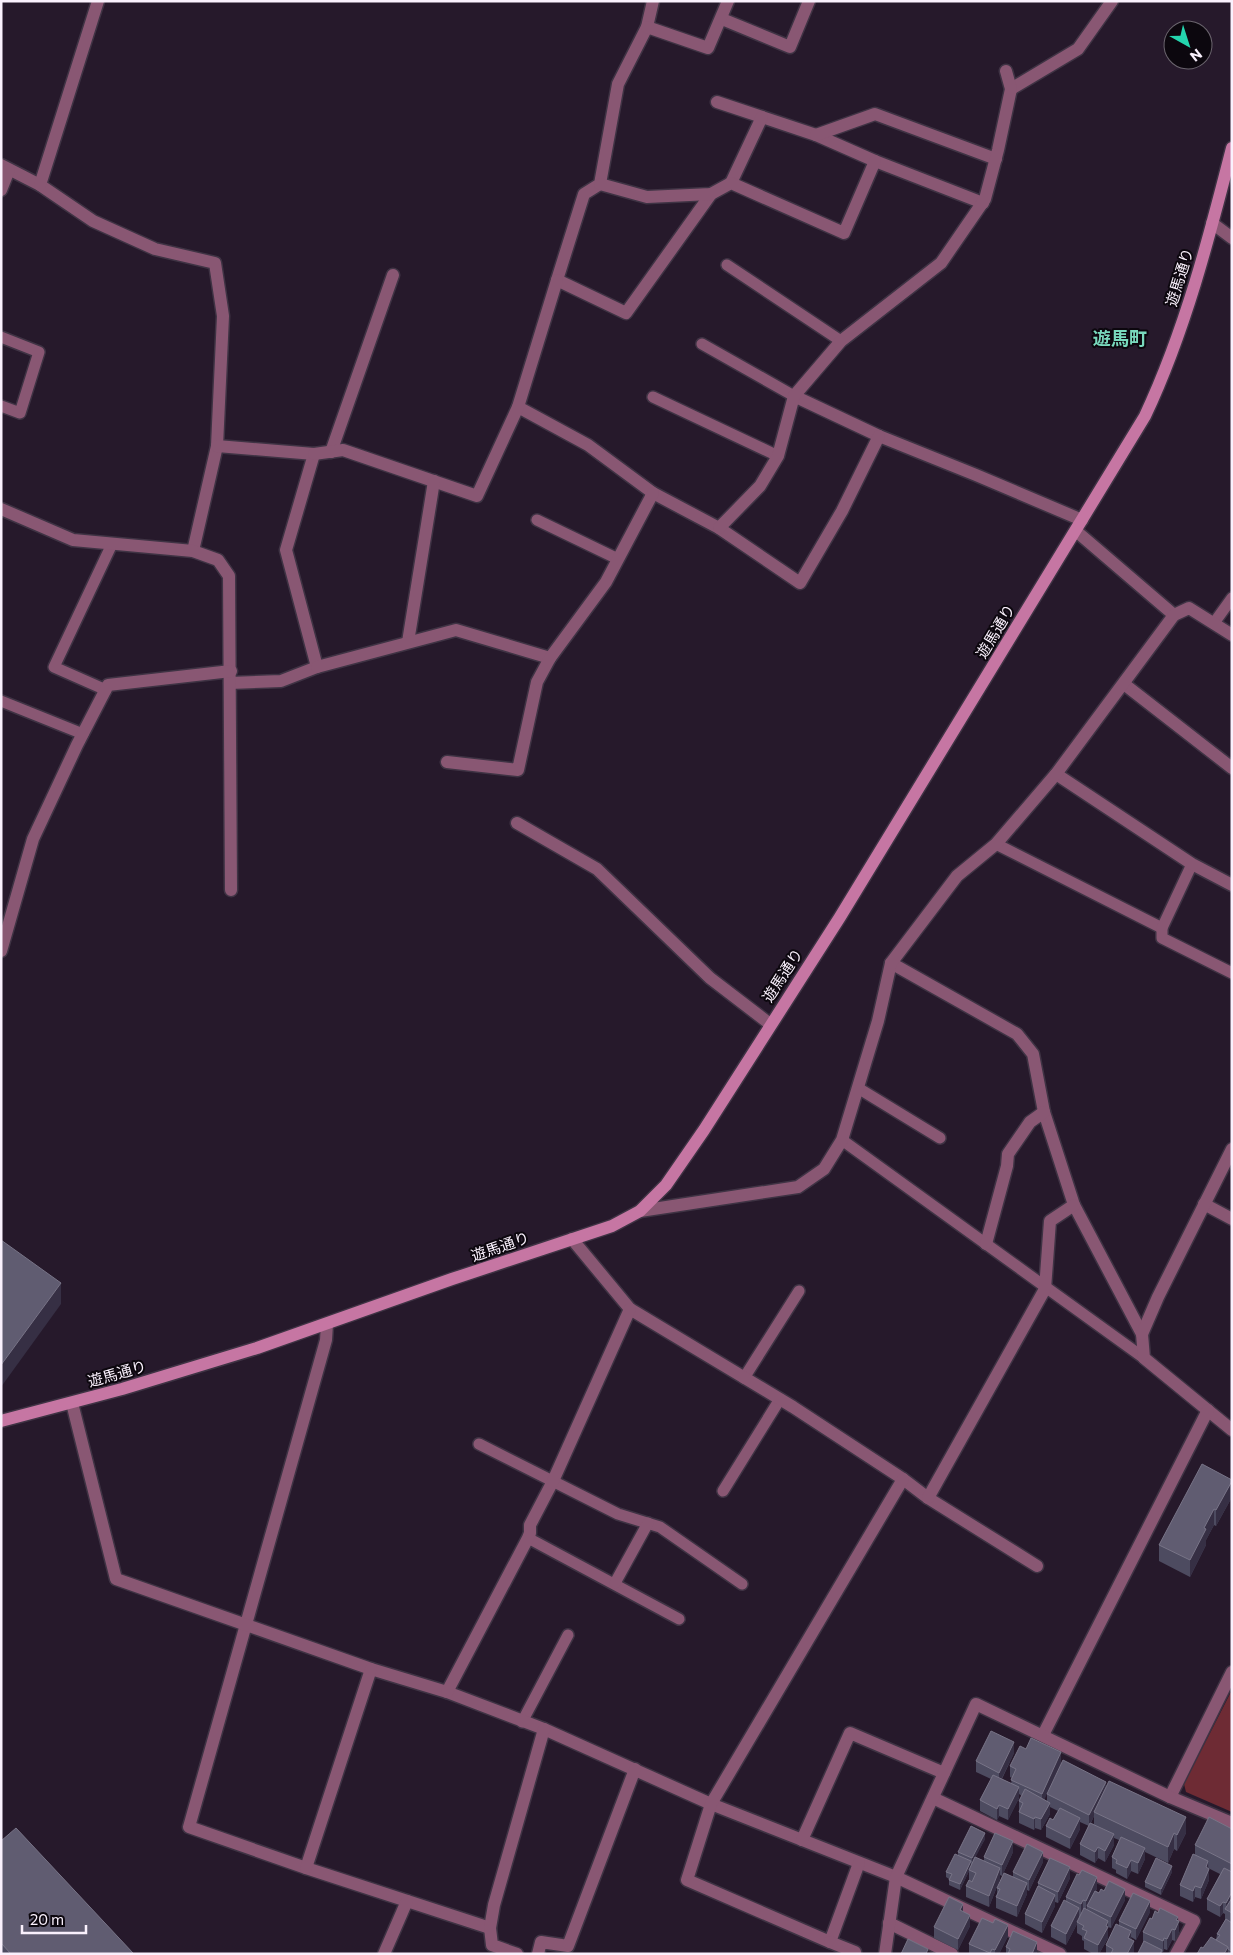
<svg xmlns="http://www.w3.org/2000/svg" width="1233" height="1955" viewBox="0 0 1233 1955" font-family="Commissioner,'Noto Sans JP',sans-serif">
<rect width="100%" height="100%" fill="#26192b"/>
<polygon fill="#6e2b34" points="1232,1690 1232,1812 1186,1792 1184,1784"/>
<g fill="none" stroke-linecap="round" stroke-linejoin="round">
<g stroke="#3f3344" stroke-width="14">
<g id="lane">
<polyline points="727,265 841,341"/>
<polyline points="1,337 39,352 20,413 1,406"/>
<polyline points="702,344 794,396"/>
<polyline points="653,397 778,456"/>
<polyline points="537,520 618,559"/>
<polyline points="1214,623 1232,598"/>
<polyline points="106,690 54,667 112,544"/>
<polyline points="1,701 83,734"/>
<polyline points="996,844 1162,928"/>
<polyline points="1192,864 1162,928 1162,938 1232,973"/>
<polyline points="858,1088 940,1138"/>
<polyline points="842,1140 1144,1358"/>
<polyline points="744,1378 799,1291"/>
<polyline points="479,1444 618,1514 660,1527 742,1584"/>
<polyline points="723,1491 780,1399"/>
<polyline points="528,1538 679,1619"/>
<polyline points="615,1583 648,1523"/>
<polyline points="522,1722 568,1635"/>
</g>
</g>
<g stroke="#3f3344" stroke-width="15">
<g id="street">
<polyline points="653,1 647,27 618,84 600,184 584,194 557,280 626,313 711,194"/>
<polyline points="722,19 790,47 809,1"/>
<polyline points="647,27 708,48 728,1"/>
<polyline points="1011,89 1078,49 1112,1"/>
<polyline points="717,102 816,135 875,161 983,203"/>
<polyline points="816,135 875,114 996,159"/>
<polyline points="1,165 40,185 93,221 155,249 215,263 223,316 217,446 193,551"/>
<polyline points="731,183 762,117"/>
<polyline points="600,184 647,197 711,194 731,183 844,233 875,161"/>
<polyline points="40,185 98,1"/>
<polyline points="1,190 9,170"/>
<polyline points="1212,223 1232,238"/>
<polyline points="794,396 879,436 976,475 1082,520"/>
<polyline points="518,407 588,445 653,493 719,528 800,583 842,511 879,436"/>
<polyline points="217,446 314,454 286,550 317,667 281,681 230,683"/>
<polyline points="331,452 393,275"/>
<polyline points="314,454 343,450 477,496 518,407 557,280"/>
<polyline points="1,509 73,540 193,551 218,560 229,576 231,890"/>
<polyline points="719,528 760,486 778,456 794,396 841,341 941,263 985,199 998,150 1011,89 1006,71"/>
<polyline points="1076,531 1174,615"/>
<polyline points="408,642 434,481"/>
<polyline points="317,667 456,630 550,658"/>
<polyline points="1124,684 1232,768"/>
<polyline points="447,762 518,770 537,682 550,658 606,582 653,493"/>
<polyline points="1056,774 1192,864 1232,885"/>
<polyline points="517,823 597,869 710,978 770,1024"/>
<polyline points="1,951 33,839 77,745 108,685 231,671"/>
<polyline points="891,963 1017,1034 1033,1054 1044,1112 1074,1205 1142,1334 1144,1358 1232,1430"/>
<polyline points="1204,1204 1232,1219"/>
<polyline points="640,1211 798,1187 824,1169 842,1140 878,1021 891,963 957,876 996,844 1056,774 1174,615 1189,608 1232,635"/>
<polyline points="572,1239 630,1309 793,1407 903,1479 928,1498 1037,1566"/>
<polyline points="986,1244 1007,1166 1008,1154 1030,1122 1044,1112"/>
<polyline points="327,1324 326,1340 189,1827 306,1868 490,1928"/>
<polyline points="1142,1334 1158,1297 1232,1149"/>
<polyline points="72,1403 116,1579 371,1669 447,1692 544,1729 711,1804 896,1877 1060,1954"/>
<polyline points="928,1498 1045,1289 1050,1221 1074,1205"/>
<polyline points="447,1692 528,1538 530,1533 530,1525 553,1481 630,1309"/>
<polyline points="1043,1735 1208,1410"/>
<polyline points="1170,1797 1232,1672"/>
<polyline points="933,1798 1194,1921 1176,1954"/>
<polyline points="802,1840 850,1733 944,1773"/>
<polyline points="859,1863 830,1942 687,1880 711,1804 903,1479"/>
<polyline points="306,1868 371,1669"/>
<polyline points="889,1923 952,1954"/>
<polyline points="830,1942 855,1952"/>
<polyline points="384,1954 407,1901"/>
<polyline points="517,1954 492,1945 490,1928 494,1905 544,1729"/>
<polyline points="538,1954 541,1942 568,1946 635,1769"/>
<polyline points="885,1954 896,1877 976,1704 1170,1797 1232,1823"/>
</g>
</g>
<g stroke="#3f3344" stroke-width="15">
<path id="secondary" d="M1,1421L122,1389L257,1348L452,1279L612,1226L640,1211L666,1185L704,1130L840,917L1145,416C1185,331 1209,238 1232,148"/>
</g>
<use href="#lane" stroke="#895773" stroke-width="11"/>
<use href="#street" stroke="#895773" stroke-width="12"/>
<use href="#secondary" stroke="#c676a3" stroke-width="12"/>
</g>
<g fill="#4d4b60" fill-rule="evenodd">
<polygon points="1232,1480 1232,1497 1216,1526 1214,1525 1206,1540 1206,1545 1190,1577 1159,1561 1159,1545"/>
<path d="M1014,1753L1002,1779L1011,1784L1012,1778L1010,1777V1766L1061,1763L1044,1799L1047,1801V1794L1106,1787L1186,1833L1177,1851L1174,1849L1168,1863L1145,1852V1859L1138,1874L1131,1871L1127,1879L1116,1873V1870L1112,1868V1857L1119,1840L1114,1838V1845L1105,1862L1098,1858L1095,1863L1080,1855V1844L1089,1826L1080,1822V1829L1070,1849L1046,1837V1826L1053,1820L1058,1811L1050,1807V1814L1041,1830L1035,1828L1034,1830L1019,1823V1801L1022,1796L1019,1794V1798L1008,1820L999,1816L997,1820L980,1811V1800L991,1779L976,1772V1761ZM1094,1816V1824L1091,1823Z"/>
<polygon points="1232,1829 1232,1954 1197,1954 1216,1940 1217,1934 1225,1920 1225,1914 1223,1913 1220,1917 1207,1910 1207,1899 1220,1874 1208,1868 1209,1880 1201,1899 1195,1897 1193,1902 1180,1896 1180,1885 1195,1855 1195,1845"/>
<polygon points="985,1839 975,1857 984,1861 984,1857 1013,1852 1002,1876 1000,1875 1000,1879 989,1907 966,1897 966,1886 969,1880 969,1871 960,1890 949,1885 949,1879 946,1877 946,1872 958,1855 958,1852"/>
<polygon points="1,1841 133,1954 1,1954"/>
<polygon points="1043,1862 1029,1891 1027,1890 1027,1894 1017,1917 996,1908 996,1897 997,1894 997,1888 1013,1877 1013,1872"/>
<polygon points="1172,1872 1161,1895 1145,1887 1145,1882"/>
<polygon points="1070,1878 1058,1903 1055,1902 1055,1906 1042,1933 1025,1924 1025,1914 1038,1886 1038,1883"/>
<polygon points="1097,1888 1096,1891 1099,1893 1125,1900 1111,1928 1108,1927 1108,1938 1099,1954 1093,1954 1084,1949 1084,1941 1082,1940 1082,1936 1077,1933 1077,1924 1066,1945 1051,1937 1051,1926 1066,1901 1066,1897"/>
<polygon points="963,1911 970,1926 958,1950 934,1938 934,1927"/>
<polygon points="1150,1912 1136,1940 1131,1937 1134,1952 1132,1954 1106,1954 1106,1945 1119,1925 1119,1921"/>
<polygon points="1152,1919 1178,1921 1179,1932 1175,1941 1172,1940 1167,1950 1164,1949 1163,1952 1162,1952 1162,1954 1138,1954 1143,1943 1143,1932"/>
<polygon points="1008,1936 999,1954 969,1954 969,1944"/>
<polygon points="1006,1947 1037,1952 1036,1954 1006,1954"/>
</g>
<g fill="#362f44">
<polygon points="61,1283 61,1304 1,1387 1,1365"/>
<polygon points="1232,1481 1232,1497 1216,1526 1216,1510"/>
<polygon points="1214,1509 1214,1525 1206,1540 1206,1545 1190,1577 1190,1560 1204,1528"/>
<polygon points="1014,1742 1014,1753 999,1784 999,1773"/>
<polygon points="1061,1752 1061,1763 1042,1805 1042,1794"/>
<polygon points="1106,1782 1106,1793 1094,1812 1094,1816 1089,1826 1089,1815"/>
<polygon points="1019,1787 1019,1798 1008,1820 1008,1809"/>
<polygon points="1050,1803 1050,1814 1041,1830 1041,1819"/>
<polygon points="999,1805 999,1816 997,1820 997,1809"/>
<polygon points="1035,1817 1035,1828 1034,1830 1034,1819"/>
<polygon points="1186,1817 1186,1833 1177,1851 1177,1835"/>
<polygon points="1080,1818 1080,1829 1070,1849 1070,1838"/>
<polygon points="985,1833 985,1839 972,1864 972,1858"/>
<polygon points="1174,1833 1174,1849 1168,1863 1168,1847"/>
<polygon points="1114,1834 1114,1845 1105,1862 1105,1851"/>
<polygon points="1013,1841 1013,1852 1002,1876 1002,1865"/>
<polygon points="1098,1847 1098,1858 1095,1863 1095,1852"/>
<polygon points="1145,1848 1145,1859 1138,1874 1138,1863"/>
<polygon points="1043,1852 1043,1862 1029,1891 1029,1880"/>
<polygon points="1131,1860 1131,1871 1127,1879 1127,1868"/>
<polygon points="971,1861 971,1867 960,1890 960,1884"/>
<polygon points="1208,1861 1209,1880 1201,1899 1201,1888 1206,1867"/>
<polygon points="1172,1866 1172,1872 1161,1895 1161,1889"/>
<polygon points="1070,1867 1070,1878 1058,1903 1058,1892"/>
<polygon points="1000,1868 1000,1879 989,1907 989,1896"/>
<polygon points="1097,1877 1097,1888 1089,1906 1087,1906 1087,1908 1086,1912 1086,1901"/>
<polygon points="1027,1883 1027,1894 1017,1917 1017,1906"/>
<polygon points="1195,1886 1195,1897 1193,1902 1193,1891"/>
<polygon points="1125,1889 1125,1900 1111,1928 1111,1917"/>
<polygon points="1232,1892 1232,1903 1226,1909 1226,1903"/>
<polygon points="1055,1895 1055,1906 1042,1933 1042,1922"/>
<polygon points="1083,1900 1083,1911 1081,1915 1081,1904"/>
<polygon points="1150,1901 1150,1912 1136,1940 1136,1929"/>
<polygon points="1223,1902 1223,1913 1220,1917 1220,1906"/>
<polygon points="963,1904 963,1915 960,1910"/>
<polygon points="1079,1908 1079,1919 1077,1922 1077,1924 1066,1945 1066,1934"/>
<polygon points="970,1915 970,1926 958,1950 958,1939"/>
<polygon points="1178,1917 1179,1932 1175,1941 1175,1930 1176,1920"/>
<polygon points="1108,1921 1108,1938 1099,1954 1098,1954 1098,1945"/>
<polygon points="1008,1925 1008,1936 999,1954 995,1954 995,1950"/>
<polygon points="1172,1929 1172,1940 1167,1950 1167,1939"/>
<polygon points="1131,1931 1131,1942 1128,1938"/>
<polygon points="1164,1938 1164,1949 1163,1952 1163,1941"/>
<polygon points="1134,1941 1134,1952 1132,1954 1127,1954"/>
<polygon points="1037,1942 1037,1952 1036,1954 1032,1954"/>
<polygon points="1228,1947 1228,1954 1224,1954"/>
</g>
<g fill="#605c71" stroke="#787487">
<polygon points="1,1240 61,1283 1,1365"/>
<polygon points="1202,1464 1232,1480 1232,1481 1216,1510 1214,1509 1204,1528 1206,1529 1190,1560 1159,1545"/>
<polygon points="991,1731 1014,1742 999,1773 976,1761"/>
<polygon points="1031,1738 1061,1752 1042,1794 1011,1780 1016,1769 1010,1766 1020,1746 1026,1749"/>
<polygon points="1063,1760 1106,1782 1089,1815 1047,1794"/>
<polygon points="993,1775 1019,1787 1008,1809 999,1805 997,1809 980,1800"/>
<polygon points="1109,1781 1186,1817 1177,1835 1174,1833 1168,1847 1094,1812"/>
<polygon points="1025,1789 1050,1803 1041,1819 1035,1817 1034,1819 1019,1812 1023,1803 1019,1801"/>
<polygon points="1060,1808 1080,1818 1070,1838 1046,1826 1050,1818 1053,1820"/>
<polygon points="1209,1817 1232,1829 1232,1864 1195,1845"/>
<polygon points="1090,1823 1114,1834 1105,1851 1098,1847 1095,1852 1080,1844"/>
<polygon points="971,1826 985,1833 972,1858 958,1852"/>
<polygon points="16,1828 133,1953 132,1954 11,1954 1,1943 1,1841"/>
<polygon points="995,1833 1013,1841 1002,1865 984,1857"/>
<polygon points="1121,1837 1145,1848 1138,1863 1131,1860 1127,1868 1116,1863 1117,1860 1112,1857"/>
<polygon points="1027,1844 1043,1852 1029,1880 1013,1872"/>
<polygon points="955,1854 971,1861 960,1884 949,1880 952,1874 946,1872"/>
<polygon points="1193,1854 1208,1861 1206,1867 1209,1869 1201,1888 1195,1886 1193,1891 1180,1885"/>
<polygon points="975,1857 1000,1868 989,1896 966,1886 969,1880 972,1882 976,1873 969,1870"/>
<polygon points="1050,1858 1070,1867 1058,1892 1038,1883"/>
<polygon points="1156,1858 1172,1866 1161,1889 1145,1882"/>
<polygon points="1224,1868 1232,1872 1232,1892 1226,1903 1223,1902 1220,1906 1207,1899"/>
<polygon points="1082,1870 1097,1877 1086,1901 1083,1900 1081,1904 1066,1897 1077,1874 1079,1875"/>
<polygon points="1004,1873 1027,1883 1017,1906 996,1897 1000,1889 997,1888"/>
<polygon points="1109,1881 1125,1889 1111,1917 1087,1906 1095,1891 1099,1893 1101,1889 1104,1891"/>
<polygon points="1038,1886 1055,1895 1042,1922 1025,1914"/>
<polygon points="1133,1893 1150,1901 1136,1929 1119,1921"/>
<polygon points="949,1897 963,1904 960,1910 970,1915 958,1939 934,1927"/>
<polygon points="1232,1898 1232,1913 1225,1909"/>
<polygon points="1064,1900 1079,1908 1066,1934 1051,1926"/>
<polygon points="1084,1908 1108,1921 1106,1926 1108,1927 1098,1945 1084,1938 1087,1931 1082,1929 1084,1926 1077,1922"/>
<polygon points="1160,1908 1178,1917 1176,1920 1179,1921 1175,1930 1172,1929 1167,1939 1164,1938 1163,1941 1143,1932 1150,1918 1152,1919 1155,1911 1158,1913"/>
<polygon points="982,1918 993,1923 995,1919 1008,1925 995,1950 992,1949 990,1953 969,1944"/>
<polygon points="1226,1919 1232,1923 1231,1951 1228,1949 1228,1947 1216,1940 1220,1935 1217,1934"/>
<polygon points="1116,1924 1131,1931 1128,1938 1134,1941 1127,1954 1111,1954 1113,1949 1106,1945"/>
<polygon points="1013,1931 1037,1942 1032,1954 1008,1954 1010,1949 1006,1947"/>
<polygon points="1211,1937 1228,1947 1224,1954 1197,1954 1201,1947 1203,1948"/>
<polygon points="908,1939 928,1949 926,1954 901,1954"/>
<polygon points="1144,1941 1162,1950 1160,1954 1140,1954 1138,1953"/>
</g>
<g text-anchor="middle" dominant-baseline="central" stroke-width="4" stroke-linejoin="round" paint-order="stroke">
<g font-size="15" fill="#faf1fd" stroke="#0c070e">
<text transform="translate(1179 277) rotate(-73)">遊馬通り</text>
<text transform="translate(995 631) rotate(-59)">遊馬通り</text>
<text transform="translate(782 975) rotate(-57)">遊馬通り</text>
<text transform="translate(500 1246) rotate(-19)">遊馬通り</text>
<text transform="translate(117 1373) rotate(-16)">遊馬通り</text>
</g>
<g font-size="18" font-weight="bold" fill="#79d9bd" stroke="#0c070e">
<text x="1120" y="338">遊馬町</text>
</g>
</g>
<rect width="1233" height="1955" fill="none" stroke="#faf1fd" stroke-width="5"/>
<g transform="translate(1188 45) rotate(141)"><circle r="24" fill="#0c070e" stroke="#6b656e"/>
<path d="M0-4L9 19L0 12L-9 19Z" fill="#24d5ae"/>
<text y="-8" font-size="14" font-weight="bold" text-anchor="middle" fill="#faf1fd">N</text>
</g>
<path d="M22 1925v8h64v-8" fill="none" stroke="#faf1fd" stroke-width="2.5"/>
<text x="30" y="1925" font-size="15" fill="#faf1fd" stroke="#0c070e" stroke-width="4" paint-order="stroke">20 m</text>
</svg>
